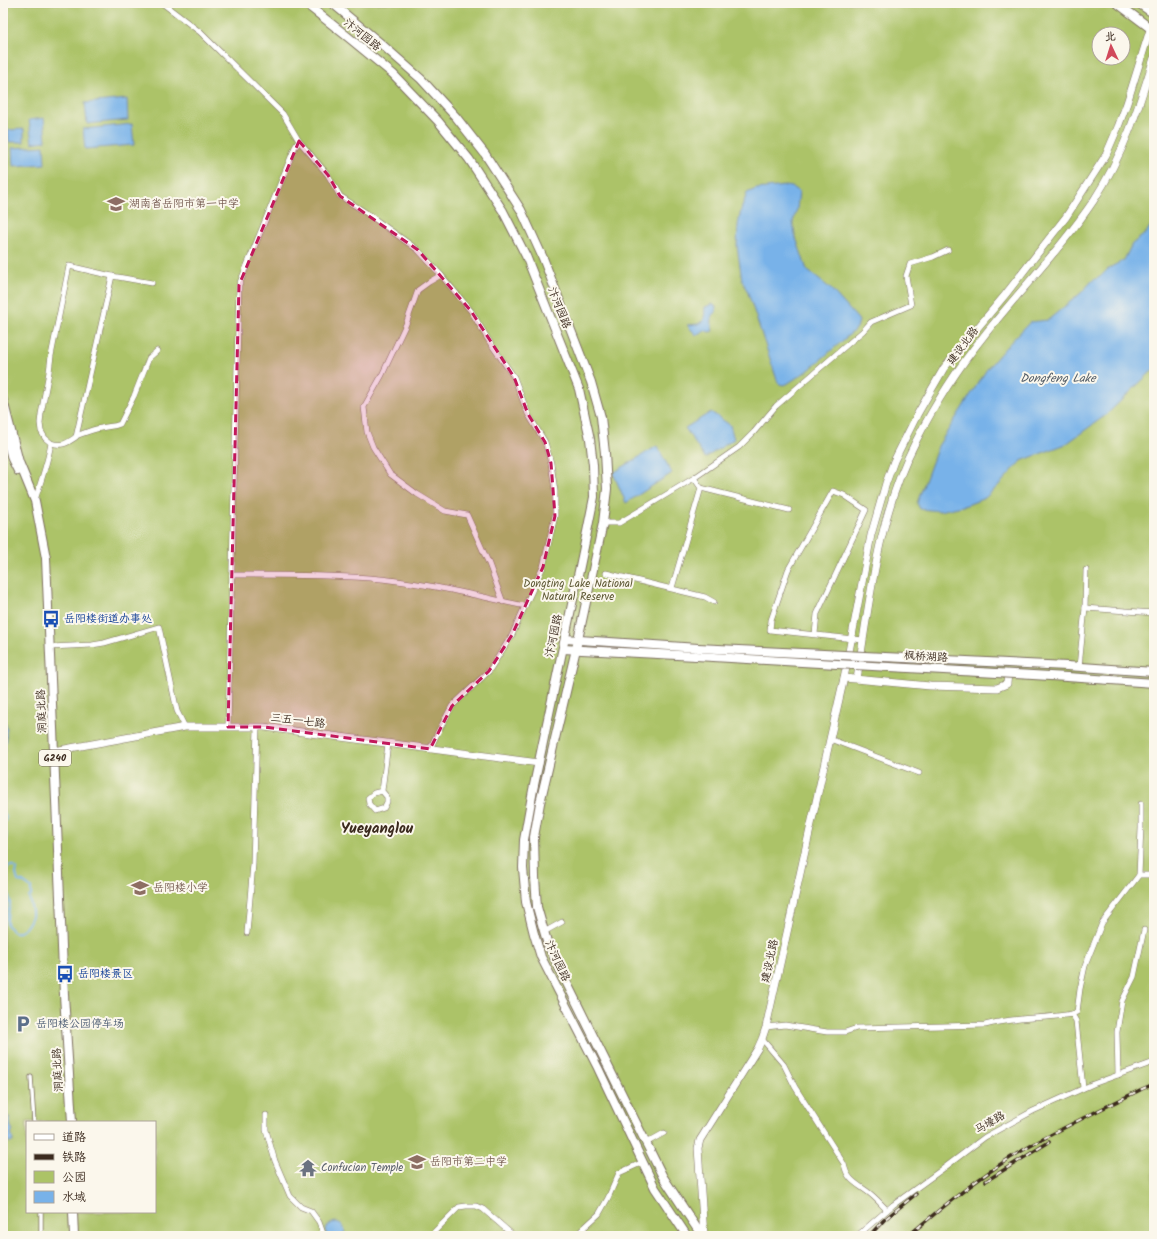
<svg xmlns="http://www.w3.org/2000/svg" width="1157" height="1239" viewBox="0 0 1157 1239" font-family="Kalam,'LXGW WenKai TC',sans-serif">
<rect width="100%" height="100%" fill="#fbf7ec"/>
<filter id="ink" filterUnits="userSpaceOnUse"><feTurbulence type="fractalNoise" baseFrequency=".025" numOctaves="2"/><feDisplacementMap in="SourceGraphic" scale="8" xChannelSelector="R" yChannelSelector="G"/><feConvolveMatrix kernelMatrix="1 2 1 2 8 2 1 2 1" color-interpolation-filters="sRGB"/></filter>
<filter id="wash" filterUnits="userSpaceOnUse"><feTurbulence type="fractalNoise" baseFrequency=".012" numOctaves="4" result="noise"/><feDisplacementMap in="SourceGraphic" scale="16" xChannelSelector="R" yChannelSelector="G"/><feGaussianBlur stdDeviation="0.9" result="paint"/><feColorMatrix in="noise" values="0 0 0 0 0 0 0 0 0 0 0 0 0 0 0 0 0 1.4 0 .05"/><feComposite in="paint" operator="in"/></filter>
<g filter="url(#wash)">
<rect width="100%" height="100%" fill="#f5ecd6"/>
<path fill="#acc367" stroke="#747642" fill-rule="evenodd" d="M3,3H1154V1236H3ZM1099,34H1123V58H1099ZM27,1122H155V1212H27Z"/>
<g fill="#78b2e9" stroke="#5a6e84">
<polygon points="127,99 128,120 87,124 85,103"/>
<polygon points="44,118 46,141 32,143 29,120"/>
<polygon points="132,124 134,145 85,149 83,129"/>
<polygon points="24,129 24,142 9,142 8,130"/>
<polygon points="44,146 45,164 13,166 12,148"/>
<polygon points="786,186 792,187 799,192 797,209 793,222 795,235 807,270 831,289 857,318 859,321 857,328 810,369 787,384 782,385 778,383 748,293 742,280 737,246 738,225 741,210 747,193 756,189"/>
<polygon points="1154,220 1154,369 1106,415 1066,444 1021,461 998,486 985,498 967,505 940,511 920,509 917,503 938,446 987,369 1005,348 1030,322 1048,320 1081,293 1093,280 1100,277 1109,268 1124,260 1132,244 1146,233"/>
<path d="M713,304L716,307V312L712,315C712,321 711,326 713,331L709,332L705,330L696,335L687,325L698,324L704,320L705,307Z"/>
<polygon points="711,412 730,425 734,439 705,458 685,428"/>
<polygon points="657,446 672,473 626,503 613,473"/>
<polygon points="6,724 7,730 6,732 7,741 4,744 6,750 3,751 3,725"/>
<path d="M9,1116L11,1127L13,1130C10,1134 13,1137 13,1142H8C7,1133 4,1124 9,1116Z"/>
<path d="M336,1222C343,1223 346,1229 344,1236H327C324,1229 328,1223 336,1222Z"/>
</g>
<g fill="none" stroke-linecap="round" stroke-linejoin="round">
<g stroke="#78b2e9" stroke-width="2">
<polyline points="3,812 6,816 5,821 3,823"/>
<polyline points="3,830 6,833 6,849"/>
<path d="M9,866H13L17,869L16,874L18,881L23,882L31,888V896L29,897C30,902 33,911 32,916C28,926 18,941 8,926C4,919 10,911 10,904C10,894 0,873 9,866Z"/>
</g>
</g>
</g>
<g filter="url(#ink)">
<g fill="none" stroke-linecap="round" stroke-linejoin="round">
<g stroke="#7c6e5e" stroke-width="5">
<g id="pedestrian">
<polyline points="31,1077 34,1122"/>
<polyline points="41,1212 41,1236"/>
</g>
</g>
<g stroke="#7c6e5e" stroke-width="6">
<g id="minor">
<polyline points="162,3 200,32 283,114 299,141 328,175 340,196 365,212 418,250 441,275 471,311 489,341 514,377 528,414 545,442 551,463 555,491 555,516 543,567 525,606"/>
<polyline points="441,275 429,282 418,290 406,324 382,375 364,407 367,432 373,447 390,474 417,494 445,511 467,515 489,564 503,602"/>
<path d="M76,436C84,433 93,429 101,428C109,426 113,427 120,424L134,396L149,358L157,351"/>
<path d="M51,443C62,447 67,443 76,437L112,276"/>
<polyline points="701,488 789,510"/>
<path d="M35,500C41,481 48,462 51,443L45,438L41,431L40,423L41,414L49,372L51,356L69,266L112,276L152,283"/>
<polyline points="603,523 619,523 694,478 739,447 754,432 776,406 863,331 871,322 911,305 906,276 910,264 933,257 948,250"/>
<polyline points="606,573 705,597 714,602"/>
<path d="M232,575C278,575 323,575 369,578C422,582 473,595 525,606L512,635L489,671L452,706L437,734L430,749"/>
<polyline points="672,588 701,488 694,478"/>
<polyline points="1085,608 1154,613"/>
<polyline points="815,634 817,614 866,510 844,495 833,491 788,570 771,620 770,630 863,640"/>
<polyline points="50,647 92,645 104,643 159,627 177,711 185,727"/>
<polyline points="1079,667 1085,608 1086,570"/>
<polyline points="228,727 239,285 295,147 299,141"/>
<polyline points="830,739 919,773"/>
<polyline points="382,791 374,793 368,798 369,804 375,811 384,808 387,802 387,797 382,791 388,744"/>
<polyline points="1139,875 1141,828 1141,804"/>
<polyline points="544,932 562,922"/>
<polyline points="247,933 253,864 257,727"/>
<polyline points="1072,1014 1077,1012 1080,989 1085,966 1102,923 1139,875 1154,875"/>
<path d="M766,1027L785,1025L827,1032H845L857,1028L985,1025C1013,1017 1043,1019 1072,1014L1076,1021L1083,1088"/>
<path d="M762,1039L784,1065L795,1087L844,1164C847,1180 856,1183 868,1192C875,1197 881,1204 887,1210"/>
<polyline points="1118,1075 1117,1032 1122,1001 1134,977 1144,930"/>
<polyline points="266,1115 266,1130 275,1161 290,1196 301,1207 311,1211 319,1222 324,1236"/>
<polyline points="646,1143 664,1133"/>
<polyline points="430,1236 459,1207 466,1206 476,1206 483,1209 514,1236"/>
<polyline points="575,1236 599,1214 608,1198 619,1173 643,1162"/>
<polyline points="857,1236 893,1205 944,1168 985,1137 1033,1111 1093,1084 1154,1062"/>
</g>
</g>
<g stroke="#7c6e5e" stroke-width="8">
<g id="secondary">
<polyline points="844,678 930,686 997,688 1007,684 1008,673"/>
<path d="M857,679C870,599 878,514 916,441C935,404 957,369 983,337C1019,291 1061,249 1094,200C1124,154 1138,109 1154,58"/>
<polyline points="54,751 185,727 264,727 539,763"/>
<polyline points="704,1236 698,1148 700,1140 758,1048 762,1039 766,1027 830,739 844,678 871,535 886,483 894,461 918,413 944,368 1005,295 1066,217 1106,155 1118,127 1127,103 1154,17"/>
</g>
</g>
<g stroke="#7c6e5e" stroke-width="10">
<g id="primary">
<polyline points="305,3 348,37 393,74 438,121 469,159 503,211 526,256 579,389 590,439 593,465 594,497 584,547 533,790 524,840 523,868 526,902 534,934 541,957 598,1068 655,1188 687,1236"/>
<polyline points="332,3 379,42 421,79 456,117 485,154 521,210 543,258 591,382 601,417 605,453 607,489 603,523 576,649 540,803 534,837 535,877 537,907 548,945 663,1177 702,1236"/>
<polyline points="1117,3 1154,31"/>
<polyline points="1138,3 1154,14"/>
<polyline points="3,400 19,462 35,501 46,558 64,995 72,1122"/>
<polyline points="3,425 12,459 18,471"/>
<polyline points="565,639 698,648"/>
<polyline points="563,649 696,656"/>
<polyline points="1067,666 1154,672"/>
<polyline points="1067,677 1154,683"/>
<polyline points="73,1212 74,1236"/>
</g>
</g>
<use href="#pedestrian" stroke="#fff" stroke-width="3.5"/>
<use href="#minor" stroke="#fff" stroke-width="5"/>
<use href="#secondary" stroke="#fff" stroke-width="7"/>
<use href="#primary" stroke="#fff" stroke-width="8"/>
<g stroke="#3b2a1e" stroke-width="3.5">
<g id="rail">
<polyline points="986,1181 1049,1142"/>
<polyline points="869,1236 884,1220 916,1194"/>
<path d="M908,1236C941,1208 974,1181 1010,1158C1052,1132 1098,1111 1142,1089L1154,1084"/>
</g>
</g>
<use href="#rail" stroke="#fbf7ec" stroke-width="2" stroke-dasharray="6" stroke-linecap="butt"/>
<g stroke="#7c6e5e" stroke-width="10" stroke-linecap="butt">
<g id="primary-bridge">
<polyline points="698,648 1067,666"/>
<polyline points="696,656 1067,677"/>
</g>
</g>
<use href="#primary-bridge" stroke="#fff" stroke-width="8"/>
</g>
</g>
<path fill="#c2185b" fill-opacity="0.2" stroke="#c2185b" stroke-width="3" stroke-dasharray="8 5" stroke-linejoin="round" d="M299,141L328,175L340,196L418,250L471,311L514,377L528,414L545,442L551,463L555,516L543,567L512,635L489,671L452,706L430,749L264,727H228L239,285Z"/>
<defs>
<g id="school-bare" transform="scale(1.38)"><path d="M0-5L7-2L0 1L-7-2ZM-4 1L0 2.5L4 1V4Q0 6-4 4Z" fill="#8d6e63" stroke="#fbf7ec" stroke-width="2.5" paint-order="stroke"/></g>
<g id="bus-bare" transform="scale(1.38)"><path d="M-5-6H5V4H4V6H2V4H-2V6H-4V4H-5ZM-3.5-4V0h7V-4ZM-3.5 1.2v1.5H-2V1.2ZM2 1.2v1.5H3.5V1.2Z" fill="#1a4fb4" stroke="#fbf7ec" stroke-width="2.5" paint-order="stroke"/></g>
<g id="parking-bare" transform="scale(1.38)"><path d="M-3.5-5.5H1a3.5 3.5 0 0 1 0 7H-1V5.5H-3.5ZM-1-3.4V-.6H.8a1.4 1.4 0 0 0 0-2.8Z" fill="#5c6f8a" stroke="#fbf7ec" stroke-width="2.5" paint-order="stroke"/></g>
<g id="temple-bare" transform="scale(1.38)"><path d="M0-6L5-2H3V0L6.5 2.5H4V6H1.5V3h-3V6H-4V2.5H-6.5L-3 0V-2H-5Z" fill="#6b7280" stroke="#fbf7ec" stroke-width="2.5" paint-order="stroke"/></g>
</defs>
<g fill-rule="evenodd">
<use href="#school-bare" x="116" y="204"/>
<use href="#bus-bare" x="51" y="619"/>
<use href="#school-bare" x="140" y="888"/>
<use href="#bus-bare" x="65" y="974"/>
<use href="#parking-bare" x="23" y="1024"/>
<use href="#school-bare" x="417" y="1162"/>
<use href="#temple-bare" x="308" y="1168"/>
</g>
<g text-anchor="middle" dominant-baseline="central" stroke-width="4" stroke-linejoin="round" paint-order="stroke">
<rect fill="#fbf7ec" stroke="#75685c" stroke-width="1" x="39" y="750" width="32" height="16" rx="3"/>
<g font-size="10" font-weight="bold" fill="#3b2a1e">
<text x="55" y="758">G240</text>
</g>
<g font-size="11" fill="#3b2a1e" stroke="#fbf7ec">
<text transform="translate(362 35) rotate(39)">汴河园路</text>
<text transform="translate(559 308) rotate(68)">汴河园路</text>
<text transform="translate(963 346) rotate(-53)">建设北路</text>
<text transform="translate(554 636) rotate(-78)">汴河园路</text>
<text transform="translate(926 657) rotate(3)">枫桥湖路</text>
<text transform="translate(42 711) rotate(-92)">洞庭北路</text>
<text transform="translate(298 721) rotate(7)">三五一七路</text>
<text transform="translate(557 961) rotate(65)">汴河园路</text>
<text transform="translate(770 961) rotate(-78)">建设北路</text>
<text transform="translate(58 1070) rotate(-93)">洞庭北路</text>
<text transform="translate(990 1123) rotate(-31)">马壕路</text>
</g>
<g font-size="11" fill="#785e54" stroke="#fbf7ec" text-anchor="start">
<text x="129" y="204">湖南省岳阳市第一中学</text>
<text x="153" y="888">岳阳楼小学</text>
<text x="430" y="1162">岳阳市第二中学</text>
</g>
<g font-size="11" fill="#5d5834" stroke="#fbf7ec">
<text x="578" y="584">Dongting Lake National<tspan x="578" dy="13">Natural Reserve</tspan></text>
</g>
<g font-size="11" fill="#164399" stroke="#fbf7ec" text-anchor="start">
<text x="64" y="619">岳阳楼街道办事处</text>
<text x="78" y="974">岳阳楼景区</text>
</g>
<g font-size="11" fill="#4e5e75" stroke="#fbf7ec" text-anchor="start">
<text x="36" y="1024">岳阳楼公园停车场</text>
</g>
<g font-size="11" fill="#5b616d" stroke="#fbf7ec" text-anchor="start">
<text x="321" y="1168">Confucian Temple</text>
</g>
<g font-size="12" font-style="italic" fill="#505a65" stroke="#fbf7ec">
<text x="1058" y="378">Dongfeng Lake</text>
</g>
<g font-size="15" font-weight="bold" fill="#3b2a1e" stroke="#fbf7ec">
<text x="377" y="829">Yueyanglou</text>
</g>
</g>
<rect width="1157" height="1239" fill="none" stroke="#fbf7ec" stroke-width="16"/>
<rect x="26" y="1121" width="130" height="92" fill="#fbf7ec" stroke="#aea59a"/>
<rect x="34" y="1134" width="20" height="6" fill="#ffffff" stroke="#aea59a"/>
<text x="62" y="1141" font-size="12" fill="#3b2a1e">道路</text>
<rect x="34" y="1154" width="20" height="6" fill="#3b2a1e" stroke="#aea59a"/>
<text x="62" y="1161" font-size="12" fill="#3b2a1e">铁路</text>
<rect x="34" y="1171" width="20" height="12" fill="#acc367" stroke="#aea59a"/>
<text x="62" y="1181" font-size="12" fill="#3b2a1e">公园</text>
<rect x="34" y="1191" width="20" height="12" fill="#78b2e9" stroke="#aea59a"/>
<text x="62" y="1201" font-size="12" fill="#3b2a1e">水域</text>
<g transform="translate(1111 46) rotate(356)"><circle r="19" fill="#fbf7ec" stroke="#aea59a"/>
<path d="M0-3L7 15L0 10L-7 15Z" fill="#d1495b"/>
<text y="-6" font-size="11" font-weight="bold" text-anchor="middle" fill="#3b2a1e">北</text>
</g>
</svg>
